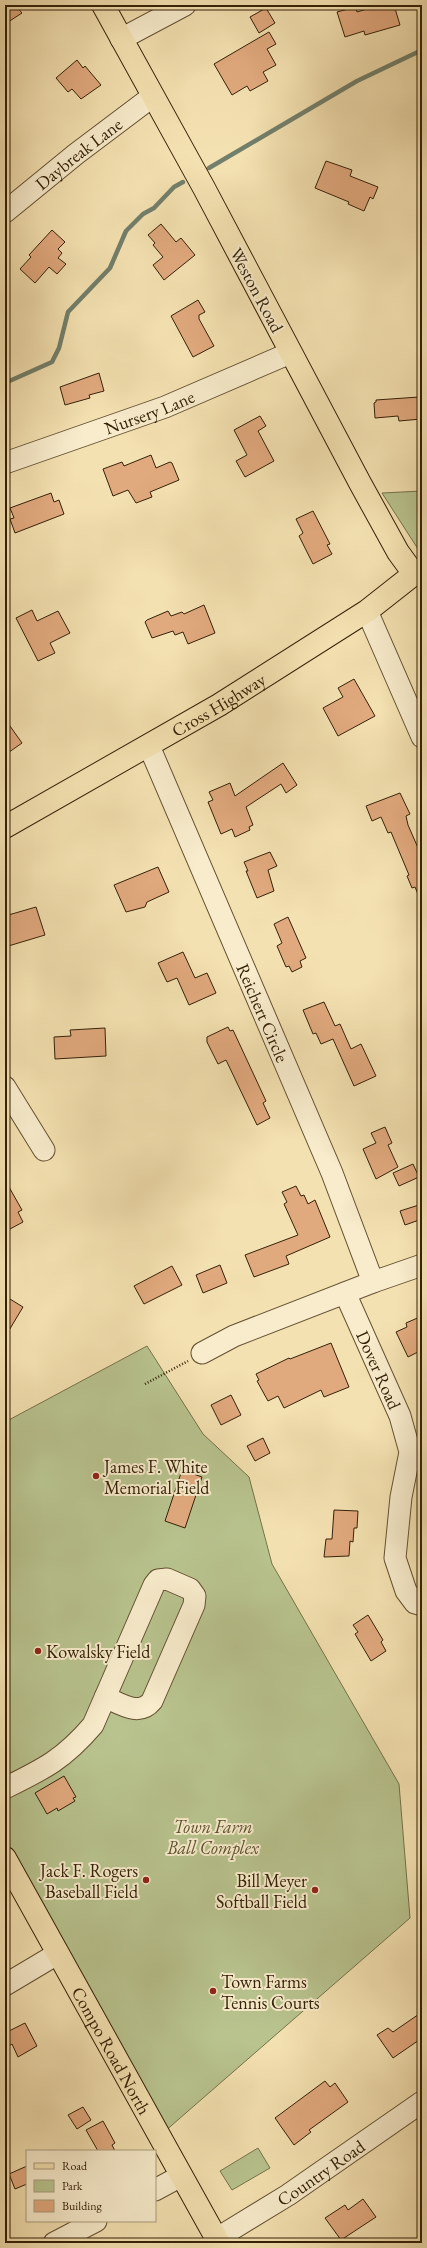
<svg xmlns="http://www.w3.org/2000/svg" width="427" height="2248" viewBox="0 0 427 2248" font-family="'EB Garamond',serif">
<rect width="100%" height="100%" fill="#f4e1b1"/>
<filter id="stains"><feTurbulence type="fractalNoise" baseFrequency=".005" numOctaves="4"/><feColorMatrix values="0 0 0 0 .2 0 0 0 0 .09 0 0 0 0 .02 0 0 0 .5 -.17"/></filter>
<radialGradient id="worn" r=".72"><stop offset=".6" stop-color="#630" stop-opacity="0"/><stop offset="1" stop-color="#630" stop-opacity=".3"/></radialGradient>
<g fill="#b8c38e" stroke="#76724a">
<polygon points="422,491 422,547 418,549 382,493"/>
<polygon points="147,1346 203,1434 249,1477 272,1564 399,1784 410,1918 164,2132 51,1933 5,1842 5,1422"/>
<polygon points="258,2148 270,2168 232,2190 220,2171"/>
</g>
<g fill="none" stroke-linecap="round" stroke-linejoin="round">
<g stroke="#727f6b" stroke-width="4.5">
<polyline points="209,168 357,81 422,50"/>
<polyline points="5,383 52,362 59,348 68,312 110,268 126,231 143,214 154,208 174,187 183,182"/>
</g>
</g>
<g fill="#e1a97e" stroke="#342107">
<polygon points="5,5 15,5 22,13 5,24"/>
<polygon points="380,5 394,5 400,25 365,35 364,31 345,37 337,12 356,7 357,12"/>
<polygon points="266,8 275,23 259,33 250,17"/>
<polygon points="269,32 276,44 267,49 276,65 263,72 268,81 250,91 247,86 232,95 214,64"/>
<polygon points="77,60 83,68 85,66 101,85 81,99 72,89 68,92 56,78"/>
<polygon points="326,161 352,170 350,176 378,187 373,199 370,197 364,211 348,204 349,202 315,188"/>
<polygon points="161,224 176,242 181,238 195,255 164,280 153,265 163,257 153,245 155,243 148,235"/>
<polygon points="52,230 65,242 58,249 62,253 58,258 66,264 57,274 49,267 35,283 20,269 31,257 29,255"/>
<polygon points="198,300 205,312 199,315 199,319 214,346 193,357 171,316"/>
<polygon points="99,373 104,391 89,395 90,398 65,405 60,387"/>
<polygon points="419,397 420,402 422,402 421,419 399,421 398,416 375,418 374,403 376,402 376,400"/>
<polygon points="260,416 266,426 258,431 274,461 245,477 236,461 247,455 234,430"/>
<polygon points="151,455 156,468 170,462 172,463 179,480 150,492 152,497 136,503 128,490 113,496 103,469 122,462 124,466"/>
<polygon points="51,493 54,502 59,500 64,514 15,533 10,519 14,518 10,508"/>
<polygon points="313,511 330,544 327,545 332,554 313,564 299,536 303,533 296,519"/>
<polygon points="204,605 215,633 188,644 183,632 175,635 173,631 152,638 145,622 147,620 168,611 171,616 182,612 184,614"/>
<polygon points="32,610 37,621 58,611 70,633 50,643 55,653 38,661 16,618"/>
<polygon points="354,679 375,716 338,736 323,708 343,697 338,688"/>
<polygon points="5,719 22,743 5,755"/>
<polygon points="283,763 297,785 286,793 281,784 246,807 253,825 249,827 250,830 235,837 232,829 221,834 208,802 213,800 209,792 230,783 235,796"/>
<polygon points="400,793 410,814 406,816 408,825 422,857 422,904 415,887 412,888 407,876 409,875 391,832 388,833 381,817 372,821 366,806"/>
<polygon points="270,852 277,866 268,870 274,891 257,898 246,871 248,871 244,862"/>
<polygon points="158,867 169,892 147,902 145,907 126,912 114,885"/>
<polygon points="36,907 45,935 5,947 5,916"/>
<polygon points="288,917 306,958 300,961 302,967 292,972 289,966 286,967 277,946 282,943 274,924"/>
<polygon points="183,952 195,978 207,973 216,993 189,1005 177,978 167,982 158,963"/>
<polygon points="324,1002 335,1026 340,1024 351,1049 361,1044 376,1076 354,1086 333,1039 321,1044 316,1033 313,1034 303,1010"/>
<polygon points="228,1027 230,1031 233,1030 266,1101 263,1103 270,1118 257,1125 226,1060 218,1064 207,1042 207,1037"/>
<polygon points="105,1028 106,1056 55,1059 54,1037 71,1036 70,1030"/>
<polygon points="385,1127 392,1143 388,1145 398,1167 376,1179 363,1149 376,1143 371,1133"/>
<polygon points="413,1164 419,1177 399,1186 393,1173"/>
<polygon points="5,1180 22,1210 18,1212 23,1222 10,1229 5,1220"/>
<polygon points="296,1186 301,1196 304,1195 308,1204 315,1200 330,1237 286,1256 289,1264 254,1277 245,1255 298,1235 284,1204 287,1202 282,1192"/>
<polygon points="422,1204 422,1219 405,1225 400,1211"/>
<polygon points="220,1265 227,1283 203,1293 196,1275"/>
<polygon points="172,1266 182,1285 144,1304 134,1286"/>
<polygon points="5,1296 23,1307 5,1337"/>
<polygon points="422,1316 422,1350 408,1357 396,1332 407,1327 406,1323"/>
<polygon points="331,1343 349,1387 324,1397 321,1390 284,1408 278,1396 268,1401 257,1381 259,1380 256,1374 289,1358 290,1359"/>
<polygon points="231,1395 241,1415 221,1425 211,1405"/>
<polygon points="263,1438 270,1453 255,1461 247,1446"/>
<polygon points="182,1470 202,1477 185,1528 165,1521"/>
<polygon points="334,1510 358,1511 357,1528 354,1528 353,1542 350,1541 349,1556 324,1557 326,1539 332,1539"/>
<polygon points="368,1615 383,1640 381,1642 386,1651 371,1661 355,1634 358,1632 353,1625"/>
<polygon points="64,1776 76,1797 73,1798 75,1801 58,1811 57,1808 47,1814 35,1793"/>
<polygon points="422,2012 422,2038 393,2058 377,2035 388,2028 393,2032"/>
<polygon points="25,2023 37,2046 18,2057 12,2044 5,2048 5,2033"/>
<polygon points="325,2081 330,2087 335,2083 348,2102 309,2130 311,2132 294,2145 275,2118"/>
<polygon points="83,2107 91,2120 77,2129 68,2115"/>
<polygon points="103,2121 115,2143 112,2145 115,2151 98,2151 86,2130"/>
<polygon points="27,2166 27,2184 15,2189 9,2174"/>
<polygon points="363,2199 376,2217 341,2240 325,2218 345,2205 348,2210"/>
</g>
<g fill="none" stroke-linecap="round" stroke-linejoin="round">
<g stroke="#645132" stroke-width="23">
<g id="minor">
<polyline points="121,39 185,5"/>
<path id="s1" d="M5,212L76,154L153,96"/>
<path id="s2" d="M5,463L165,407L290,353"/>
<polyline points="367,611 422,737"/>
<path id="s3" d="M149,746L332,1173L373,1282"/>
<polyline points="5,1087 44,1150"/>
<path id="s4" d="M345,1293L400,1416L410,1452L401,1497L395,1558L406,1591L415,1603L422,1605"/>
<polyline points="202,1353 234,1336 373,1282 422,1265"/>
<path d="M5,1788C44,1769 64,1759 93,1725L154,1585L158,1580L167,1579L190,1589L195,1596L194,1605L152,1701C139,1717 121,1704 105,1697"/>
<polyline points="5,1985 57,1954"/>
<polyline points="155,2190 181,2176"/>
<path id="s5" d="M216,2239L288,2195L422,2102"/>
<polyline points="54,2243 96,2221"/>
</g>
</g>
<g stroke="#342107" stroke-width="24">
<g id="major">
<path id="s6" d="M5,827L219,705L367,611L414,574L398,552L360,483L204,188L103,5"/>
<path id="s7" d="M5,1858L219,2243"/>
</g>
</g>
<polyline stroke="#342107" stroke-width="2.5" stroke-dasharray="1 2" stroke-linecap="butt" points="145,1384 188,1361"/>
<use href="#minor" stroke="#f8eccc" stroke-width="21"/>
<use href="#major" stroke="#f4e1b1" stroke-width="22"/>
</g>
<g fill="#8f2418" stroke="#f8eccc" stroke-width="1.5">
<circle cx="96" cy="1476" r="4"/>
<circle cx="38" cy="1651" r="4"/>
<circle cx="146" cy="1880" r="4"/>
<circle cx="315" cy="1890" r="4"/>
<circle cx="213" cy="1991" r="4"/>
</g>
<g text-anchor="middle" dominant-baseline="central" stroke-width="4" stroke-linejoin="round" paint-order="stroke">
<g font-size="18" fill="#342107" stroke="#f8eccc">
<text stroke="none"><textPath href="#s1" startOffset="94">Daybreak Lane</textPath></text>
<text transform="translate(257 290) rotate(62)">Weston Road</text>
<text stroke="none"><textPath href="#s2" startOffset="153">Nursery Lane</textPath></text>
<text stroke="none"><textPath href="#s6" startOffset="246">Cross Highway</textPath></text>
<text stroke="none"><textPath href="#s3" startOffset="290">Reichert Circle</textPath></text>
<text stroke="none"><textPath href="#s4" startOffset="84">Dover Road</textPath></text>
<text stroke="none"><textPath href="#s7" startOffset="220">Compo Road North</textPath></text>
<text stroke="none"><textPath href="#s5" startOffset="124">Country Road</textPath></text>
</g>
<g font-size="18" fill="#342107" stroke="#f8eccc" text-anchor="start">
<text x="104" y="1466">James F. White<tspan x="104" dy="21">Memorial Field</tspan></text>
<text x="46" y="1651">Kowalsky Field</text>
<text x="138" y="1870" text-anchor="end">Jack F. Rogers<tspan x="138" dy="21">Baseball Field</tspan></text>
<text x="307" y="1880" text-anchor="end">Bill Meyer<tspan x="307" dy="21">Softball Field</tspan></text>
<text x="221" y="1981">Town Farms<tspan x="221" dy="21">Tennis Courts</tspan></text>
</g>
<g font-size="18" font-style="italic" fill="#5c5230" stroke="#f8eccc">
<text x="213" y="1826">Town Farm<tspan x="213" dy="21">Ball Complex</tspan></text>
</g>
</g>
<rect width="427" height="2248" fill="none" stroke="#f4e1b1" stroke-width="20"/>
<rect x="6" y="6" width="415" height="2236" fill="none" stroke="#342107" stroke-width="2"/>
<rect x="10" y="10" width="407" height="2228" fill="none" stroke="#342107"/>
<rect x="26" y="2150" width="130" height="72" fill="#f8eccc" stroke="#aa9b7d"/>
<rect x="34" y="2163" width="20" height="6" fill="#f4e1b1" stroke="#aa9b7d"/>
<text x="62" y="2170" font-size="12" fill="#342107">Road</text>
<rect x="34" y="2180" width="20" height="12" fill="#b8c38e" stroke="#aa9b7d"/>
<text x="62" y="2190" font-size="12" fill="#342107">Park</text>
<rect x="34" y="2200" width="20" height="12" fill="#e1a97e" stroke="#aa9b7d"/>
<text x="62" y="2210" font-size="12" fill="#342107">Building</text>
<rect width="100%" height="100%" filter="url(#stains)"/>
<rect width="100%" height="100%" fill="url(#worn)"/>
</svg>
